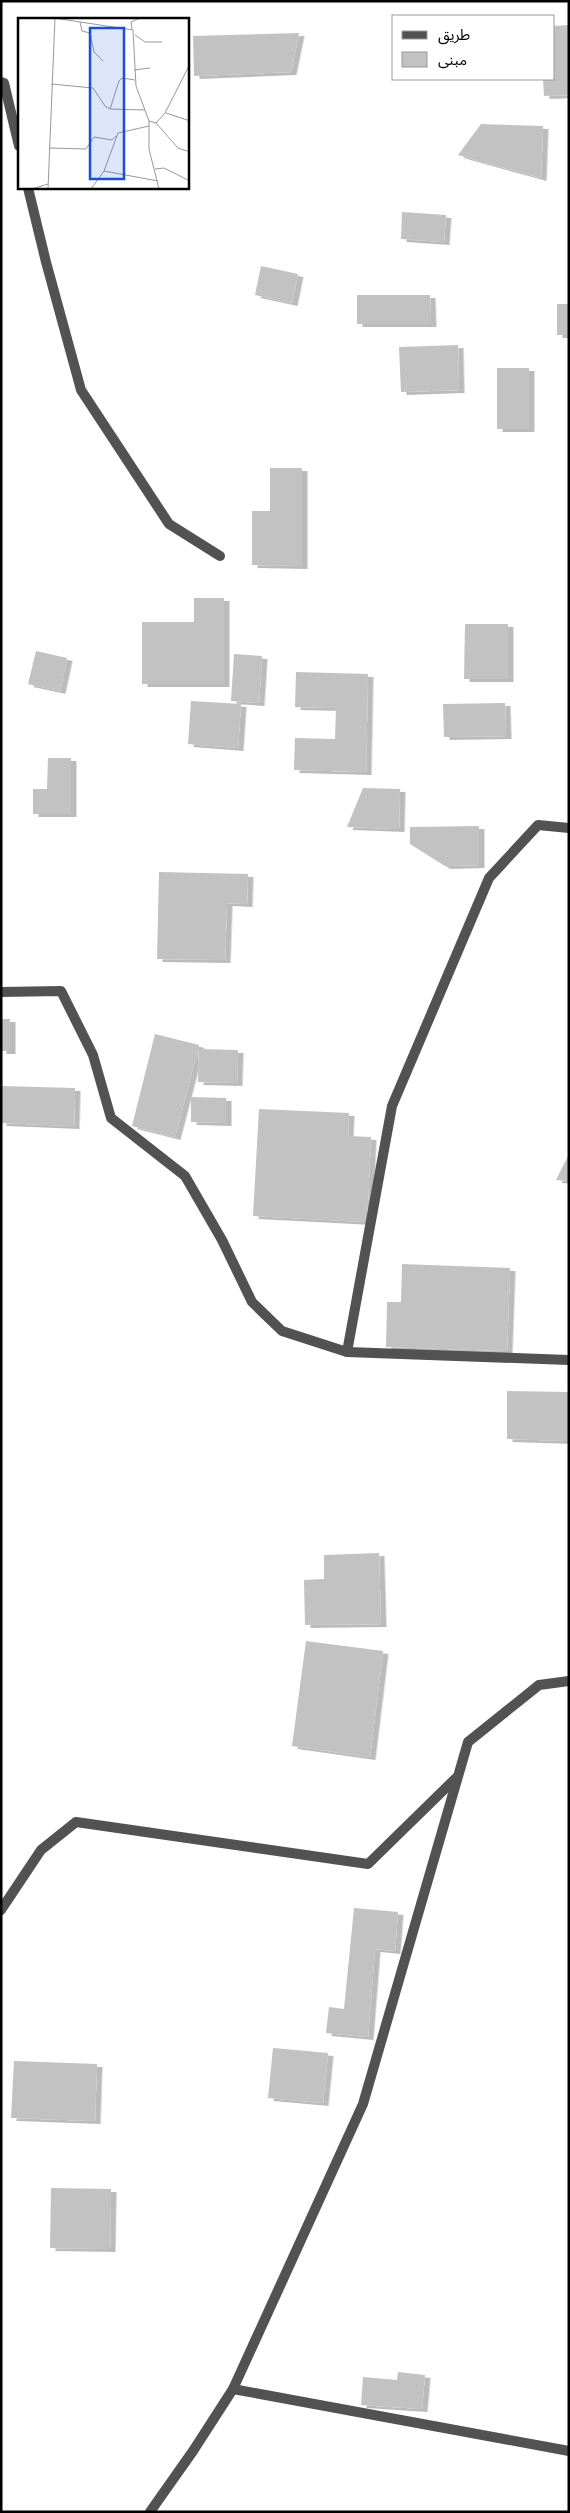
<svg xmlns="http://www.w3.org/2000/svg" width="570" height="2513" viewBox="0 0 570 2513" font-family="'Roboto Condensed','Noto Sans Arabic',sans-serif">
<defs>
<filter id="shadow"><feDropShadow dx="5.5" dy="3" stdDeviation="0" flood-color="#0004"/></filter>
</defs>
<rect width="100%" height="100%" fill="#fff"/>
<g fill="#c2c2c2" filter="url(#shadow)">
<polygon points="569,25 569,95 544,96 543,79 554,79 554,26"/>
<polygon points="299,33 291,72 194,76 193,36"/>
<polygon points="481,124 543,126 541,178 458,155"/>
<polygon points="402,212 446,215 444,242 401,239"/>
<polygon points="261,266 298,274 292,303 255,295"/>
<polygon points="357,295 430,295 431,324 357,324"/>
<rect x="557" y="304" width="12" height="31"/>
<polygon points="458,345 459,390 401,392 399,347"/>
<rect x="497" y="368" width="32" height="61"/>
<polygon points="270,468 302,468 302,566 252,565 252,511 270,511"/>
<polygon points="194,598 224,598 224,684 142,684 142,622 194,622"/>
<polygon points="465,624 508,624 508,679 464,679"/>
<polygon points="36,651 67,658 60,691 28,684"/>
<polygon points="234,654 262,656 259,703 231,701"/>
<polygon points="296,672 368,674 366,772 294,770 295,738 335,739 336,708 295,707"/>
<polygon points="191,701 241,704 238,748 188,744"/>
<polygon points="505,703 506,736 444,737 443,704"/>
<polygon points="48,758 71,758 71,814 33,814 33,789 47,789"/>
<polygon points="363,788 400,789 399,829 347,827"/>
<polygon points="479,826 479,865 445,866 410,844 410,827"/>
<polygon points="159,872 248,874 247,904 227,903 225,960 157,959"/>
<rect x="1" y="1019" width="9" height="32"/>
<polygon points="155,1034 199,1045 175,1137 132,1126"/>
<polygon points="199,1049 238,1050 237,1083 198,1082"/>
<polygon points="1,1086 75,1088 74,1126 1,1123"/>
<polygon points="191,1097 226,1098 226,1123 191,1122"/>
<polygon points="259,1109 349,1113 348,1136 371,1137 367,1222 253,1216"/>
<polygon points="569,1154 569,1181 556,1180"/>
<polygon points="402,1264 510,1268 507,1351 386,1347 387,1302 401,1302"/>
<polygon points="507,1391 569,1392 569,1441 507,1439"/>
<polygon points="379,1553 381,1624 305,1625 304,1580 324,1579 324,1555"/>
<polygon points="306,1641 383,1651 370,1757 292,1746"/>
<polygon points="354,1908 398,1912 395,1951 375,1949 368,2037 326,2033 329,2007 344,2009"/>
<polygon points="273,2048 328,2053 323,2103 268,2098"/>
<polygon points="14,2061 97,2064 95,2121 11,2118"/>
<polygon points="51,2188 111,2189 110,2249 50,2248"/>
<polygon points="398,2372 425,2375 422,2409 361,2405 363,2377 397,2380"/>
</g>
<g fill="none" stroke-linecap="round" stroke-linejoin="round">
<g stroke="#525252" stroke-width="10">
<polyline points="1,82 4,83 19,146"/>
<polyline points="28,188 46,262 81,390 169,524 220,556"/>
<polyline points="1,992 61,991 93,1055 111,1118 185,1176 222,1240 252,1302 282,1331 347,1352 569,1360"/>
<polyline points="347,1352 392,1106 489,878 538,825 569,828"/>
<polyline points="1,1910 41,1850 76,1822 368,1864 456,1778"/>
<polyline points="233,2389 569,2451"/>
<polyline points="150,2512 193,2451 233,2389 363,2104 468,1742 539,1685 569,1681"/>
</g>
</g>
<g transform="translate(18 18)">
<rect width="171" height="171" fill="#fff"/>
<path fill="none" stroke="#999" stroke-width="1" d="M36,0L115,12L118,68L131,103V131L141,171M62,4L64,13L72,15L76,34L85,43M114,11L113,4L122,0M117,17L127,24H144M116,52L132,50M33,66L75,70L87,88L92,91L127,92M92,91L101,63L104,60L117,62M148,95L172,103M131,103L138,105L147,95L172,46M138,105L160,130L172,134M31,130L68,131L76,119L94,122L98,118M137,151L146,150L172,163M86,153L140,163M14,171L30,166M30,171L37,0M73,171L86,153L100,115L131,108"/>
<path fill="#1d4ed8" fill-opacity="0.15" stroke="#1d4ed8" stroke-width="2.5" d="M72,10H106V161H72Z"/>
<rect width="171" height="171" fill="none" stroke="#000" stroke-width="2.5"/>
</g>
<rect width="570" height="2513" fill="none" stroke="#000000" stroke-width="5"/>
<rect x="392" y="15" width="162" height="65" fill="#ffffff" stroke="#999999"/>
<rect x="402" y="31" width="25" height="8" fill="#525252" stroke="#999999"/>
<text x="438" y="40" font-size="15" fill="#000000">طريق</text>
<rect x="402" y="52" width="25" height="15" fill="#c2c2c2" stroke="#999999"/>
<text x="438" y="65" font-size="15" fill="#000000">مبنى</text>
</svg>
